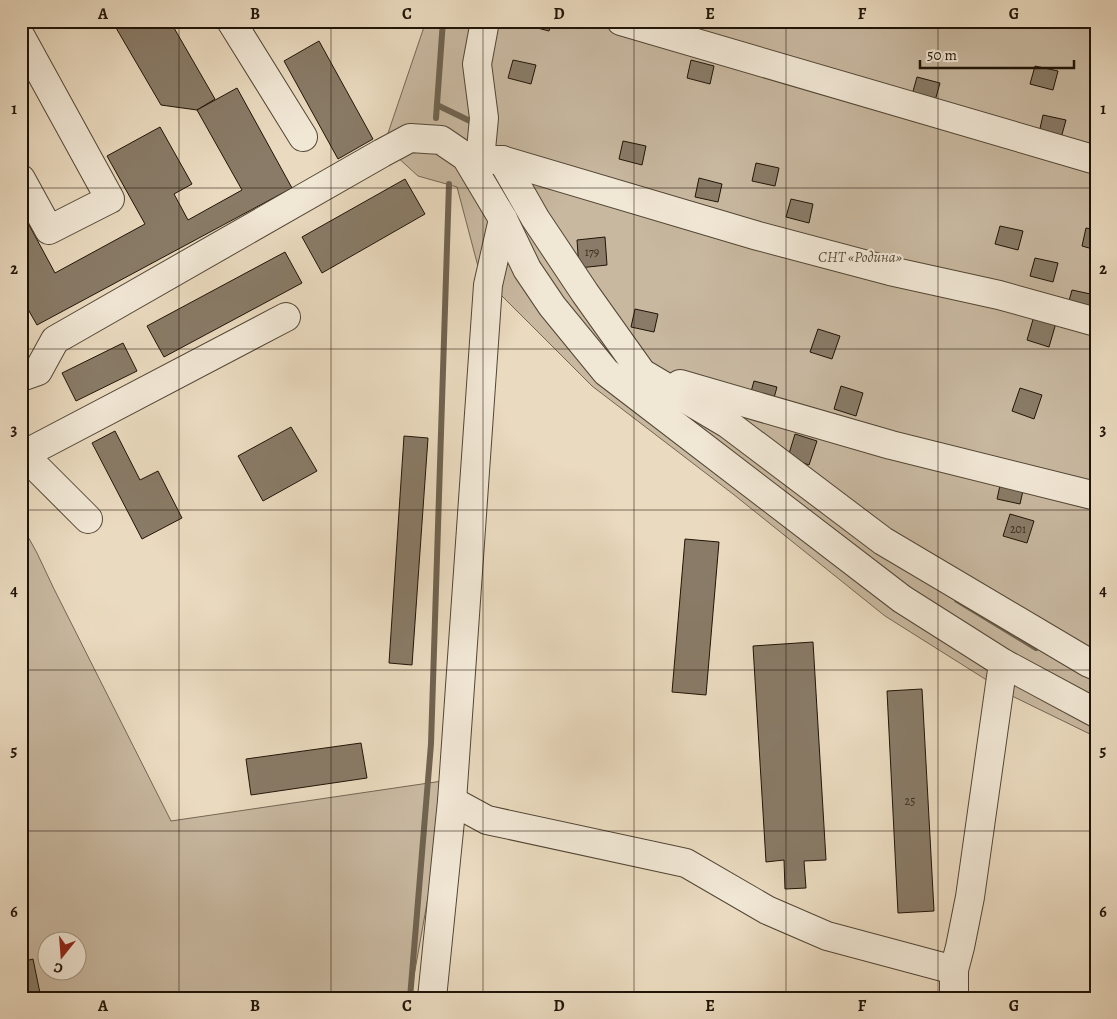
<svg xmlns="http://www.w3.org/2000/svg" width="1117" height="1019" viewBox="0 0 1117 1019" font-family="Alegreya,serif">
<rect width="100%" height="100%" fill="#eadabf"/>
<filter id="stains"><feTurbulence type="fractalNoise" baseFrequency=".004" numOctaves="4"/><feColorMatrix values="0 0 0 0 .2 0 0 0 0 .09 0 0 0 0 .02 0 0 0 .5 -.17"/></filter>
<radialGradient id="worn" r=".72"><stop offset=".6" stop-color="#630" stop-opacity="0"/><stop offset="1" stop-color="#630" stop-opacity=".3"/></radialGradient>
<g fill="#c8b8a0" stroke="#746654" fill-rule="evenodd">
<polygon points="426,21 1096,21 1096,737 1012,696 885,616 733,494 592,386 480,274 457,187 418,176 384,145"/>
<path d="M21,524L37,553L54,589L171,821L449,780L410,998H21ZM48,942H78V972H48Z"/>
</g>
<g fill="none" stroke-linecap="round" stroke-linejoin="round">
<g stroke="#706350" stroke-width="6">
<polyline points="437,105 470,121"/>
<polyline points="436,118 443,21"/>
<polyline points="957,600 1036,648"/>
<polyline points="410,998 431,744 449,184"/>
</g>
</g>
<g fill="#897b67" stroke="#201407">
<polygon points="112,21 170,21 215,99 197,110 161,105"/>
<polygon points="527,21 552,21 549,31 526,25"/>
<polygon points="857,21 881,21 879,28 856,23"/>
<polygon points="319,41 373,139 338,159 284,61"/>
<polygon points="513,60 536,65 531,84 508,78"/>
<polygon points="691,60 714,66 710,84 687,78"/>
<polygon points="1035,66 1058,71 1053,90 1030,84"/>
<polygon points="917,77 940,83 935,101 912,95"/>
<polygon points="237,88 292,188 37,325 21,297 21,210 55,273 145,224 107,156 160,127 192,184 174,194 188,220 242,190 197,110"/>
<polygon points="1043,115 1066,120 1061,138 1039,133"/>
<polygon points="623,141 646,146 642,165 619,159"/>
<polygon points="756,163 779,168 775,186 752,181"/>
<polygon points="699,178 722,184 718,202 695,197"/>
<polygon points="405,179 425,214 322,273 302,237"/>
<polygon points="791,199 813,204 809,223 786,217"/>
<polygon points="1000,226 1023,231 1018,250 995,244"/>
<polygon points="1086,228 1096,230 1096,250 1082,246"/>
<polygon points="605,237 607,265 579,268 577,240"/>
<polygon points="285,252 302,283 164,357 147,326"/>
<polygon points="1035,258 1058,263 1053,282 1030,276"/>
<polygon points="1072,290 1095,295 1090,314 1067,308"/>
<polygon points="635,309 658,314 654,332 631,327"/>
<polygon points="1034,316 1056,323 1049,347 1027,340"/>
<polygon points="818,329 840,336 832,359 810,352"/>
<polygon points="123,343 137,371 76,401 62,373"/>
<polygon points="754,381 777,387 772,405 749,399"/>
<polygon points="841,386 863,393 856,416 834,409"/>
<polygon points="1020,388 1042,395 1034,419 1012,411"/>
<polygon points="291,427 317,471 263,501 238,456"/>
<polygon points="115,431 140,480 158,471 182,518 142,539 92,443"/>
<polygon points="795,434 817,441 809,465 788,457"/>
<polygon points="404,436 428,438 412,665 389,663"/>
<polygon points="1001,481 1024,486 1020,504 997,499"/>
<polygon points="1010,514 1034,521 1027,543 1003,536"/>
<polygon points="685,539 719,542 706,695 672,692"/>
<polygon points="813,642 826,860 804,861 806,888 785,889 784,860 766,862 753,646"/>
<polygon points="922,689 934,911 898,913 887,691"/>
<polygon points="361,743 367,778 251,795 246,759"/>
<polygon points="33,959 41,998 21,998 21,962"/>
</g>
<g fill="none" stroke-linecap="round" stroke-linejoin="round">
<g stroke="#524635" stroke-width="30">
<g id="minor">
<polyline points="231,21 303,137"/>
<polyline points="621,21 1096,160"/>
<polyline points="21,37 110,199 49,230 21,179"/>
<polyline points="466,157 480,160 484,118 477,64 485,21"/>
<polyline points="494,160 502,160 758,236 890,271 999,295 1096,322"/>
<polyline points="502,160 535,218 585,293 642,373 728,424 883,541 1089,663 1096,666"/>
<polyline points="21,377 38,371 55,340 382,153 410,138 441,140 466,157 503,219 527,269 552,306 606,372 902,599 1003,663 1096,713"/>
<polyline points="680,384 891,445 1096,496"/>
<polyline points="21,452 88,519"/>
<polyline points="23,455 286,317"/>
<polyline points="452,801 487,820 686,863 767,910 827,936 954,970"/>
<polyline points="432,998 452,801 488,285 503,219"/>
<polyline points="954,998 954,970 960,947 970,897 1003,663"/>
</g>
</g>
<use href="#minor" stroke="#f1e7d5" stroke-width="28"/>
</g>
<path fill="none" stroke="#201407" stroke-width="1" stroke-opacity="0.55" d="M179,21V998M331,21V998M483,21V998M634,21V998M786,21V998M938,21V998M21,188H1096M21,349H1096M21,510H1096M21,670H1096M21,831H1096"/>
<g text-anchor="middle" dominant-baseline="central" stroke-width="4" stroke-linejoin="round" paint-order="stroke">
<g font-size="12" fill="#3a2e1f">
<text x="592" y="252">179</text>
<text x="1018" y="529">201</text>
<text x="910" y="801">25</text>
</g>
<g font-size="15" font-style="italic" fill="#5b4d3d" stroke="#f1e7d5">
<text x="860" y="257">СНТ «Родина»</text>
</g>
</g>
<rect width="1117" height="1019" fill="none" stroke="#eadabf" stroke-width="55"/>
<g transform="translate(62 956) rotate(197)"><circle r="24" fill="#f1e7d5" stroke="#9d9383"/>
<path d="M0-4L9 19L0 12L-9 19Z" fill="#8f2418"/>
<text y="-8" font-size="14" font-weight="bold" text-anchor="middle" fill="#201407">С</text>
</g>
<path d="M920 60v8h154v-8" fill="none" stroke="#201407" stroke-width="2.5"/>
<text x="927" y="60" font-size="15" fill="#201407" stroke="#f1e7d5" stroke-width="4" paint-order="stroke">50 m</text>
<rect x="28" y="28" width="1062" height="964" fill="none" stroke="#201407" stroke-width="2"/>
<g font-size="16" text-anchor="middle" font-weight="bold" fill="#201407">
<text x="103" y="19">A</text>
<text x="255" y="19">B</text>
<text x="407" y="19">C</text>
<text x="559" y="19">D</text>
<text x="710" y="19">E</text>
<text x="862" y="19">F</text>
<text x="1014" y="19">G</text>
<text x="14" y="114">1</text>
<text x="1103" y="114">1</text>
<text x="14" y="274">2</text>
<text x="1103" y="274">2</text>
<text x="14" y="435">3</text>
<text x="1103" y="435">3</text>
<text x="14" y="596">4</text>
<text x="1103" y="596">4</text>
<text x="14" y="756">5</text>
<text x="1103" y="756">5</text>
<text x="14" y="917">6</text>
<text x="1103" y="917">6</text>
<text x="103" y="1011">A</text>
<text x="255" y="1011">B</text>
<text x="407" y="1011">C</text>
<text x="559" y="1011">D</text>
<text x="710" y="1011">E</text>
<text x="862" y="1011">F</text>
<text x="1014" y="1011">G</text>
</g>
<rect width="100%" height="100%" filter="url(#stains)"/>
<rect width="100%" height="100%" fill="url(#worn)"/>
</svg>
